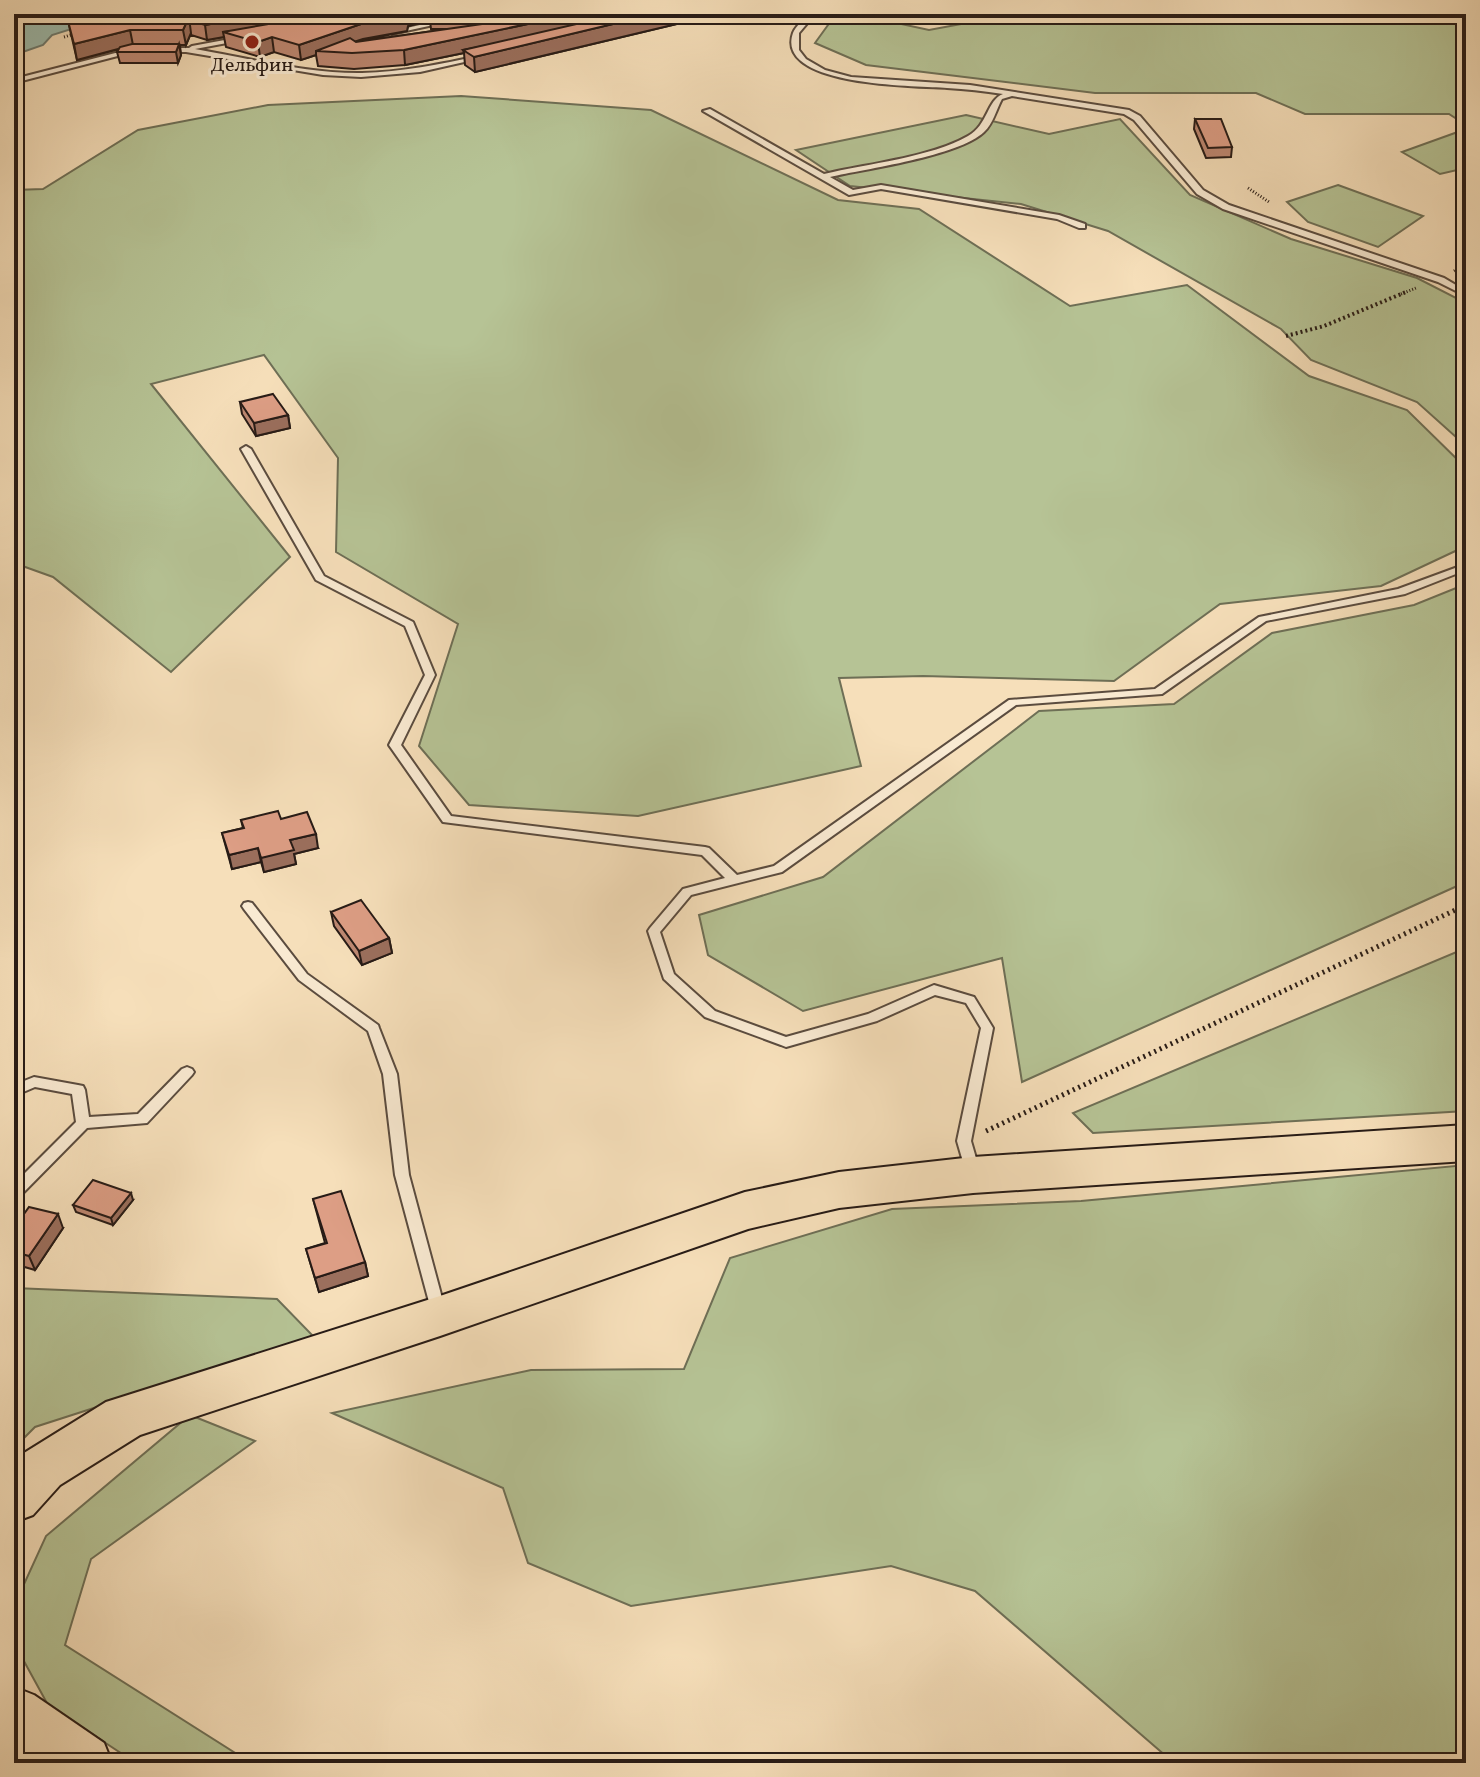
<svg xmlns="http://www.w3.org/2000/svg" width="1480" height="1777" viewBox="0 0 1480 1777" font-family="Vollkorn,serif">
<rect width="100%" height="100%" fill="#f6dfba"/>
<filter id="stains"><feTurbulence type="fractalNoise" baseFrequency=".0025" numOctaves="4"/><feColorMatrix values="0 0 0 0 .2 0 0 0 0 .09 0 0 0 0 .02 0 0 0 .5 -.17"/></filter>
<radialGradient id="worn" r=".72"><stop offset=".6" stop-color="#630" stop-opacity="0"/><stop offset="1" stop-color="#630" stop-opacity=".3"/></radialGradient>
<g fill="#b6c395" stroke="#6e6f56" stroke-width="2">
<polygon points="836,14 855,14 929,30 1015,14 1466,14 1466,125 1449,114 1305,114 1256,93 1095,93 866,65 815,43"/>
<polygon points="461,96 651,110 838,200 919,209 1070,306 1187,285 1309,376 1407,410 1466,468 1466,546 1381,586 1220,604 1114,681 923,676 839,678 861,766 638,816 469,805 419,746 458,624 336,552 338,458 264,355 151,384 290,557 171,672 53,577 14,563 14,190 43,189 138,130 268,105"/>
<polygon points="966,115 1049,134 1120,119 1190,195 1291,239 1417,278 1466,303 1466,446 1417,402 1311,360 1281,329 1108,231 1021,204 850,186 796,150"/>
<polygon points="1466,129 1466,168 1440,174 1402,152"/>
<polygon points="1338,185 1423,216 1378,247 1308,222 1287,202"/>
<polygon points="1466,584 1466,882 1022,1082 1002,958 803,1011 708,955 699,915 823,877 1039,711 1174,704 1272,633 1414,605"/>
<polygon points="1466,948 1466,1111 1093,1133 1073,1113"/>
<polygon points="1466,1165 1466,1763 1174,1763 975,1591 891,1566 631,1606 528,1563 503,1488 332,1413 531,1370 684,1369 730,1258 892,1209 1081,1201"/>
<polygon points="14,1288 277,1299 314,1337 35,1427 14,1448"/>
<polygon points="190,1415 255,1441 91,1559 65,1645 251,1763 136,1763 48,1705 14,1643 14,1606 46,1536"/>
</g>
<polygon fill="#9dbdaf" stroke="#6e7c72" stroke-width="2" points="14,14 119,14 52,35 43,45 14,55"/>
<g fill="none" stroke-linecap="round" stroke-linejoin="round">
<g stroke="#5b4c3f" stroke-width="4">
<g id="lane">
<polygon points="435,14 441,14 438,24 392,34 389,32 433,22"/>
<path d="M809,14H815L799,33V50L806,59L825,70L851,77L970,85L1129,110L1140,116L1203,190L1229,205L1444,278L1466,291V296L1438,282L1223,209L1197,194L1134,120L1124,114L1012,96L1002,99C996,110 993,124 984,132C959,156 865,169 830,177L853,190L881,185L1059,215L1085,224V228H1079L1057,219L881,189L849,195L703,111L710,109L824,174C866,164 932,157 968,136C988,125 987,100 1003,94C984,91 966,89 947,88C918,86 774,87 793,33C795,27 804,19 809,14Z"/>
<path d="M241,37L244,39L243,40L195,49C247,58 310,74 362,73C402,72 440,64 479,56L482,58L420,72L361,77L323,75L186,52H165L162,50L165,48H189L192,46Z"/>
<polygon points="131,49 133,50 133,52 14,83 14,79"/>
<polygon points="246,446 251,449 324,576 413,622 435,675 401,745 451,816 705,847 709,848 737,875 774,866 1009,700 1155,689 1259,617 1398,589 1466,564 1466,570 1405,594 1266,621 1162,694 1016,705 782,872 691,895 660,932 674,974 715,1011 786,1037 868,1014 934,985 974,997 993,1028 971,1141 980,1172 978,1176 973,1177 968,1176 966,1172 957,1141 981,1028 966,1003 935,995 877,1021 786,1047 781,1045 705,1017 664,979 648,931 650,928 683,889 725,878 702,855 443,822 389,745 425,675 405,626 316,580 241,449"/>
<polygon points="248,902 252,903 307,974 378,1025 379,1028 397,1074 409,1175 446,1313 444,1317 439,1319 434,1317 432,1313 395,1175 383,1074 368,1031 299,980 244,909 242,906 244,903"/>
<polygon points="187,1067 192,1069 194,1072 192,1075 147,1123 87,1128 19,1197 14,1198 14,1184 76,1122 72,1094 35,1087 14,1096 14,1085 34,1077 78,1085 83,1086 85,1090 89,1117 138,1114 182,1069"/>
</g>
</g>
<g stroke="#271b16" stroke-width="4">
<g id="primary">
<polygon points="1466,1125 1466,1161 973,1193 839,1208 748,1229 440,1336 140,1435 60,1485 33,1515 14,1522 14,1462 24,1453 106,1402 440,1296 745,1192 839,1172 973,1157"/>
<polygon points="14,1687 34,1695 104,1743 112,1763 34,1763 14,1749"/>
</g>
</g>
<g stroke="#271b16" stroke-width="3" stroke-dasharray="1 2" stroke-linecap="butt">
<polyline points="1442,14 1458,25 1466,38"/>
<polyline points="170,19 186,14"/>
<polyline points="64,37 77,33"/>
<polyline points="1248,188 1269,202"/>
<polyline points="1454,271 1466,263"/>
<polyline points="1401,294 1416,288"/>
</g>
<polyline stroke="#271b16" stroke-width="4" stroke-dasharray="2 3" stroke-linecap="butt" points="1286,336 1324,326 1406,292"/>
<polyline stroke="#271b16" stroke-width="5" stroke-dasharray="2 4" stroke-linecap="butt" points="986,1131 1466,905"/>
<use href="#lane" fill="#f9ead2" fill-rule="evenodd"/>
<use href="#primary" fill="#f6dfba" fill-rule="evenodd"/>
</g>
<g fill="#be8872" stroke="#271b16" stroke-width="2" fill-rule="evenodd">
<path d="M204,14H497L495,16L681,23L475,72L465,65L464,53L405,65L354,69L318,66L316,55L301,60L274,52L260,57L226,47L224,37L207,40L191,35V33L186,45H180L181,55L178,63H120L117,52L119,49L77,60L68,21L160,18L189,19ZM430,20L431,29H447L356,42L407,31L408,26Z"/>
<polygon points="920,14 950,14 942,19"/>
<polygon points="1195,119 1232,147 1231,157 1206,158 1194,129"/>
<polygon points="240,402 288,415 290,428 256,436 242,414"/>
<polygon points="281,819 318,848 294,854 296,864 264,872 261,862 232,869 222,833 243,828 241,820"/>
<polygon points="331,912 389,938 392,953 362,965 334,926"/>
<polygon points="313,1199 365,1262 368,1276 319,1292 306,1249 325,1243"/>
<polygon points="133,1200 113,1225 76,1212 73,1205"/>
<polygon points="14,1228 63,1228 35,1270 14,1264"/>
</g>
<g fill="#9b6f5d" stroke="#271b16" stroke-width="2">
<polygon points="269,14 303,14 276,28 223,32 224,37 207,40 205,25"/>
<polygon points="406,14 433,14 429,14 430,20 408,26 407,31 363,39 326,51 316,51 316,55 301,60 299,45 361,24"/>
<polygon points="478,14 497,14 490,24 480,29"/>
<polygon points="575,14 646,14 463,50 464,53 405,65 404,50"/>
<polygon points="655,14 681,14 681,23 475,72 474,57"/>
<polygon points="942,14 950,14 942,19"/>
<polygon points="189,17 191,33 186,45 183,30"/>
<polygon points="130,30 133,45 77,60 74,44"/>
<polygon points="272,37 274,52 260,57 258,42"/>
<polygon points="179,44 181,55 178,63 176,52"/>
<polygon points="288,415 290,428 256,436 254,423"/>
<polygon points="316,834 318,848 294,854 296,864 264,872 261,858 290,840"/>
<polygon points="258,848 261,862 232,869 229,855"/>
<polygon points="389,938 392,953 362,965 359,951"/>
<polygon points="131,1193 133,1200 113,1225 111,1218"/>
<polygon points="58,1214 63,1228 35,1270 29,1256"/>
<polygon points="365,1262 368,1276 319,1292 315,1278"/>
</g>
<g fill="#dd9e85" stroke="#271b16" stroke-width="2">
<polygon points="92,14 149,14 160,18 189,17 183,30 130,30 74,44 68,21"/>
<polygon points="204,14 269,14 205,25 189,20"/>
<polygon points="294,14 406,14 405,16 361,24 299,45 272,37 258,42 223,32 280,22"/>
<polygon points="499,14 575,14 404,50 352,53 316,51 350,38 356,42 482,24"/>
<polygon points="620,14 655,14 474,57 463,50"/>
<polygon points="132,44 179,44 176,52 117,52 120,47"/>
<polygon points="1195,119 1221,119 1232,147 1208,148"/>
<polygon points="273,394 288,415 254,423 240,402"/>
<polygon points="278,811 281,819 307,812 316,834 290,840 294,850 261,858 258,848 229,855 222,833 244,828 241,820"/>
<polygon points="361,900 389,938 359,951 331,912"/>
<polygon points="93,1180 131,1193 111,1218 73,1205"/>
<polygon points="341,1191 365,1262 315,1278 306,1249 327,1243 313,1199"/>
<polygon points="29,1207 58,1214 29,1256 14,1252 14,1228"/>
</g>
<circle fill="#8f2418" stroke="#f9ead2" stroke-width="3" cx="252" cy="42" r="8"/>
<g text-anchor="middle" dominant-baseline="central" stroke-width="6" stroke-linejoin="round" paint-order="stroke">
<g font-size="20" fill="#271b16" stroke="#f9ead2">
<text x="252" y="66">Дельфин</text>
</g>
</g>
<rect width="1480" height="1777" fill="none" stroke="#f6dfba" stroke-width="48"/>
<rect x="16" y="16" width="1448" height="1745" fill="none" stroke="#271b16" stroke-width="4"/>
<rect x="24" y="24" width="1432" height="1729" fill="none" stroke="#271b16" stroke-width="2"/>
<rect width="100%" height="100%" filter="url(#stains)"/>
<rect width="100%" height="100%" fill="url(#worn)"/>
</svg>
